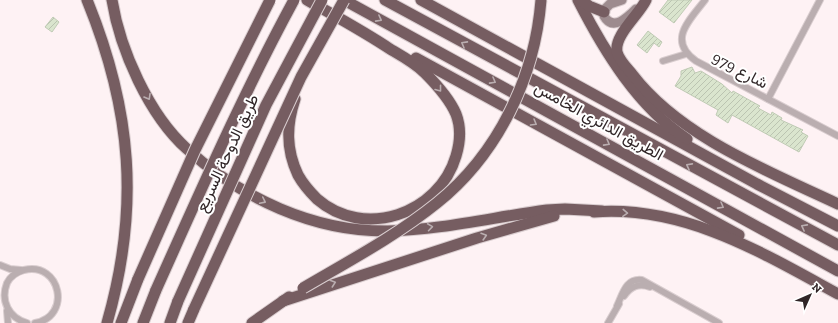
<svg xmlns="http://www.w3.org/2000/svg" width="838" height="323" viewBox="0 0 838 323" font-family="'Zilla Slab',Vazirmatn,serif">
<defs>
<pattern id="building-hatch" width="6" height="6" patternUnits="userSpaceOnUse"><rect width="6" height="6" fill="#dae5ce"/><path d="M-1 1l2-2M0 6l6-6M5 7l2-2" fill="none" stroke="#bbc4b1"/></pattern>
</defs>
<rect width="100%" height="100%" fill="#fef2f4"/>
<g fill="url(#building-hatch)" stroke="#c0cbb5">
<polygon points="668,0 692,0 674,23 659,12"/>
<polygon points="53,17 59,22 52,32 45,27"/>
<polygon points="648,31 662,42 659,47 654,43 647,53 637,45"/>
<polygon points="692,67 695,73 701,71 722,84 732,93 733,91 760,106 758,108 771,115 772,112 782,118 781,120 803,130 801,132 808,136 799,152 732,115 728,123 716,115 718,110 675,86 681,76 681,71"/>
</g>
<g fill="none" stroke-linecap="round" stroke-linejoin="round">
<g stroke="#d9cdcf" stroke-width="8">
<g id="street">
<path d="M705,0C689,21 667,40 696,61L838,136"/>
<polyline points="663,61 686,54"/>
<polyline points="768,99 820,0"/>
<polyline points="0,265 10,269 21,270"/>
<path d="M624,296C631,286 639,283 650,287"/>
<path d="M617,306C623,293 626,278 642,280L719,323"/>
<polyline points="7,311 8,323"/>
<path d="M27,323C9,318 0,301 7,283C10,277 17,272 24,270C61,261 72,317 35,323"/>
<polyline points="608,323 619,304"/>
</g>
</g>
<g stroke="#d9cdcf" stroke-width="11">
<path id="secondary" d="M622,0L610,4L605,9L604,16C613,32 628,17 636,9"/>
</g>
<g stroke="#d9cdcf" stroke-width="13">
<g id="highway">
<path d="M87,0C132,110 140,208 107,323"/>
<path d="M112,0C120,50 149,115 187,149C241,198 314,232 388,231C441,230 494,217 547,210L565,209L602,211"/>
<polyline points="344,0 838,271"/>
<polyline points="385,0 838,245"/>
<polyline points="421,0 757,184 838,226"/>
<path d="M578,0C604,51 638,107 687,139"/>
<polyline points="581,0 589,6 604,12"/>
<path d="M646,0C639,15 614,35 617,52C619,60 627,68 632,74C680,137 768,171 838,204"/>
<polyline points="416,58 739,235"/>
<path d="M295,99C286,126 286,150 298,175C303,184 310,192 317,199C364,240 439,214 456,156C460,143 461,127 456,114C450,100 436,84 425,73C415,63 402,56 390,49C363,31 335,16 307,0"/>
<path d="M594,212C684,205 763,253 838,294"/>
<polyline points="283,301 477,238 554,216"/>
<polyline points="121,323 138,279"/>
<polyline points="143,323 156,290"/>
<polyline points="170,323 178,301"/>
<polyline points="188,323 194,309"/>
<polyline points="252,323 289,297"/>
</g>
</g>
<use href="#street" stroke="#baaeb0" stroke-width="6"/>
<use href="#secondary" stroke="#9d8b8e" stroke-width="9"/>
<use href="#highway" stroke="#765d61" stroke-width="11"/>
<g stroke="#d9cdcf" stroke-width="13" stroke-linecap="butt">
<g id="highway-bridge">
<polyline points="138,279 195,150 270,0"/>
<path d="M303,288C349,261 396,236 437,203C498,154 535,77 541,0"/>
<path d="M156,290C200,192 243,94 294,0"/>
<polyline points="178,301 266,105 322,0"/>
<polyline points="194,309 301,77 344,0"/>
</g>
</g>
<use href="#highway-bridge" stroke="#765d61" stroke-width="11"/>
</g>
<defs><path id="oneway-chevron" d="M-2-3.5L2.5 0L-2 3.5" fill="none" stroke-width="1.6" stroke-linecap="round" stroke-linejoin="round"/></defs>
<g stroke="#baaeb0">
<use href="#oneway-chevron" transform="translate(379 19) rotate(28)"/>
<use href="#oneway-chevron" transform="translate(464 44) rotate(-151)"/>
<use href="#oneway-chevron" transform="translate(493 81) rotate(29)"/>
<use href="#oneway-chevron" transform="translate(439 89) rotate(52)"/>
<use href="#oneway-chevron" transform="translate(148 97) rotate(60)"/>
<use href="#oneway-chevron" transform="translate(534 123) rotate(30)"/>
<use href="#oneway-chevron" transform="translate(607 143) rotate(29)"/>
<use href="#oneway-chevron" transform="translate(689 166) rotate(-152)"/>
<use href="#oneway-chevron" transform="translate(263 201) rotate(26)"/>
<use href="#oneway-chevron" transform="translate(721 206) rotate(29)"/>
<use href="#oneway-chevron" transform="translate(625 213) rotate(3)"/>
<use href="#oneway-chevron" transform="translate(430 227) rotate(-8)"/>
<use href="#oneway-chevron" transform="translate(804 227) rotate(-152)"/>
<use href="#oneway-chevron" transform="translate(484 236) rotate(-17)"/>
<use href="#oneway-chevron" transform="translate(333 283) rotate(-19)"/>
</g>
<g text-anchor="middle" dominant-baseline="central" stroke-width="4" stroke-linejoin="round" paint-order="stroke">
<g font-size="16" fill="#302527" stroke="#fff">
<text transform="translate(740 70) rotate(28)">شارع 979</text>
<text transform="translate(599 121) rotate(29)">الطريق الدائري الخامس</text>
<text transform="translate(227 153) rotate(-65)">طريق الدوحة السريع</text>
</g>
</g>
<g transform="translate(810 295) rotate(45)" stroke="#ffffff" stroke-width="3" paint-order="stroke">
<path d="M0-3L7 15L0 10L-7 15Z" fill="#302527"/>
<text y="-6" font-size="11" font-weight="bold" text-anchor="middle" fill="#302527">N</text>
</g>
</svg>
